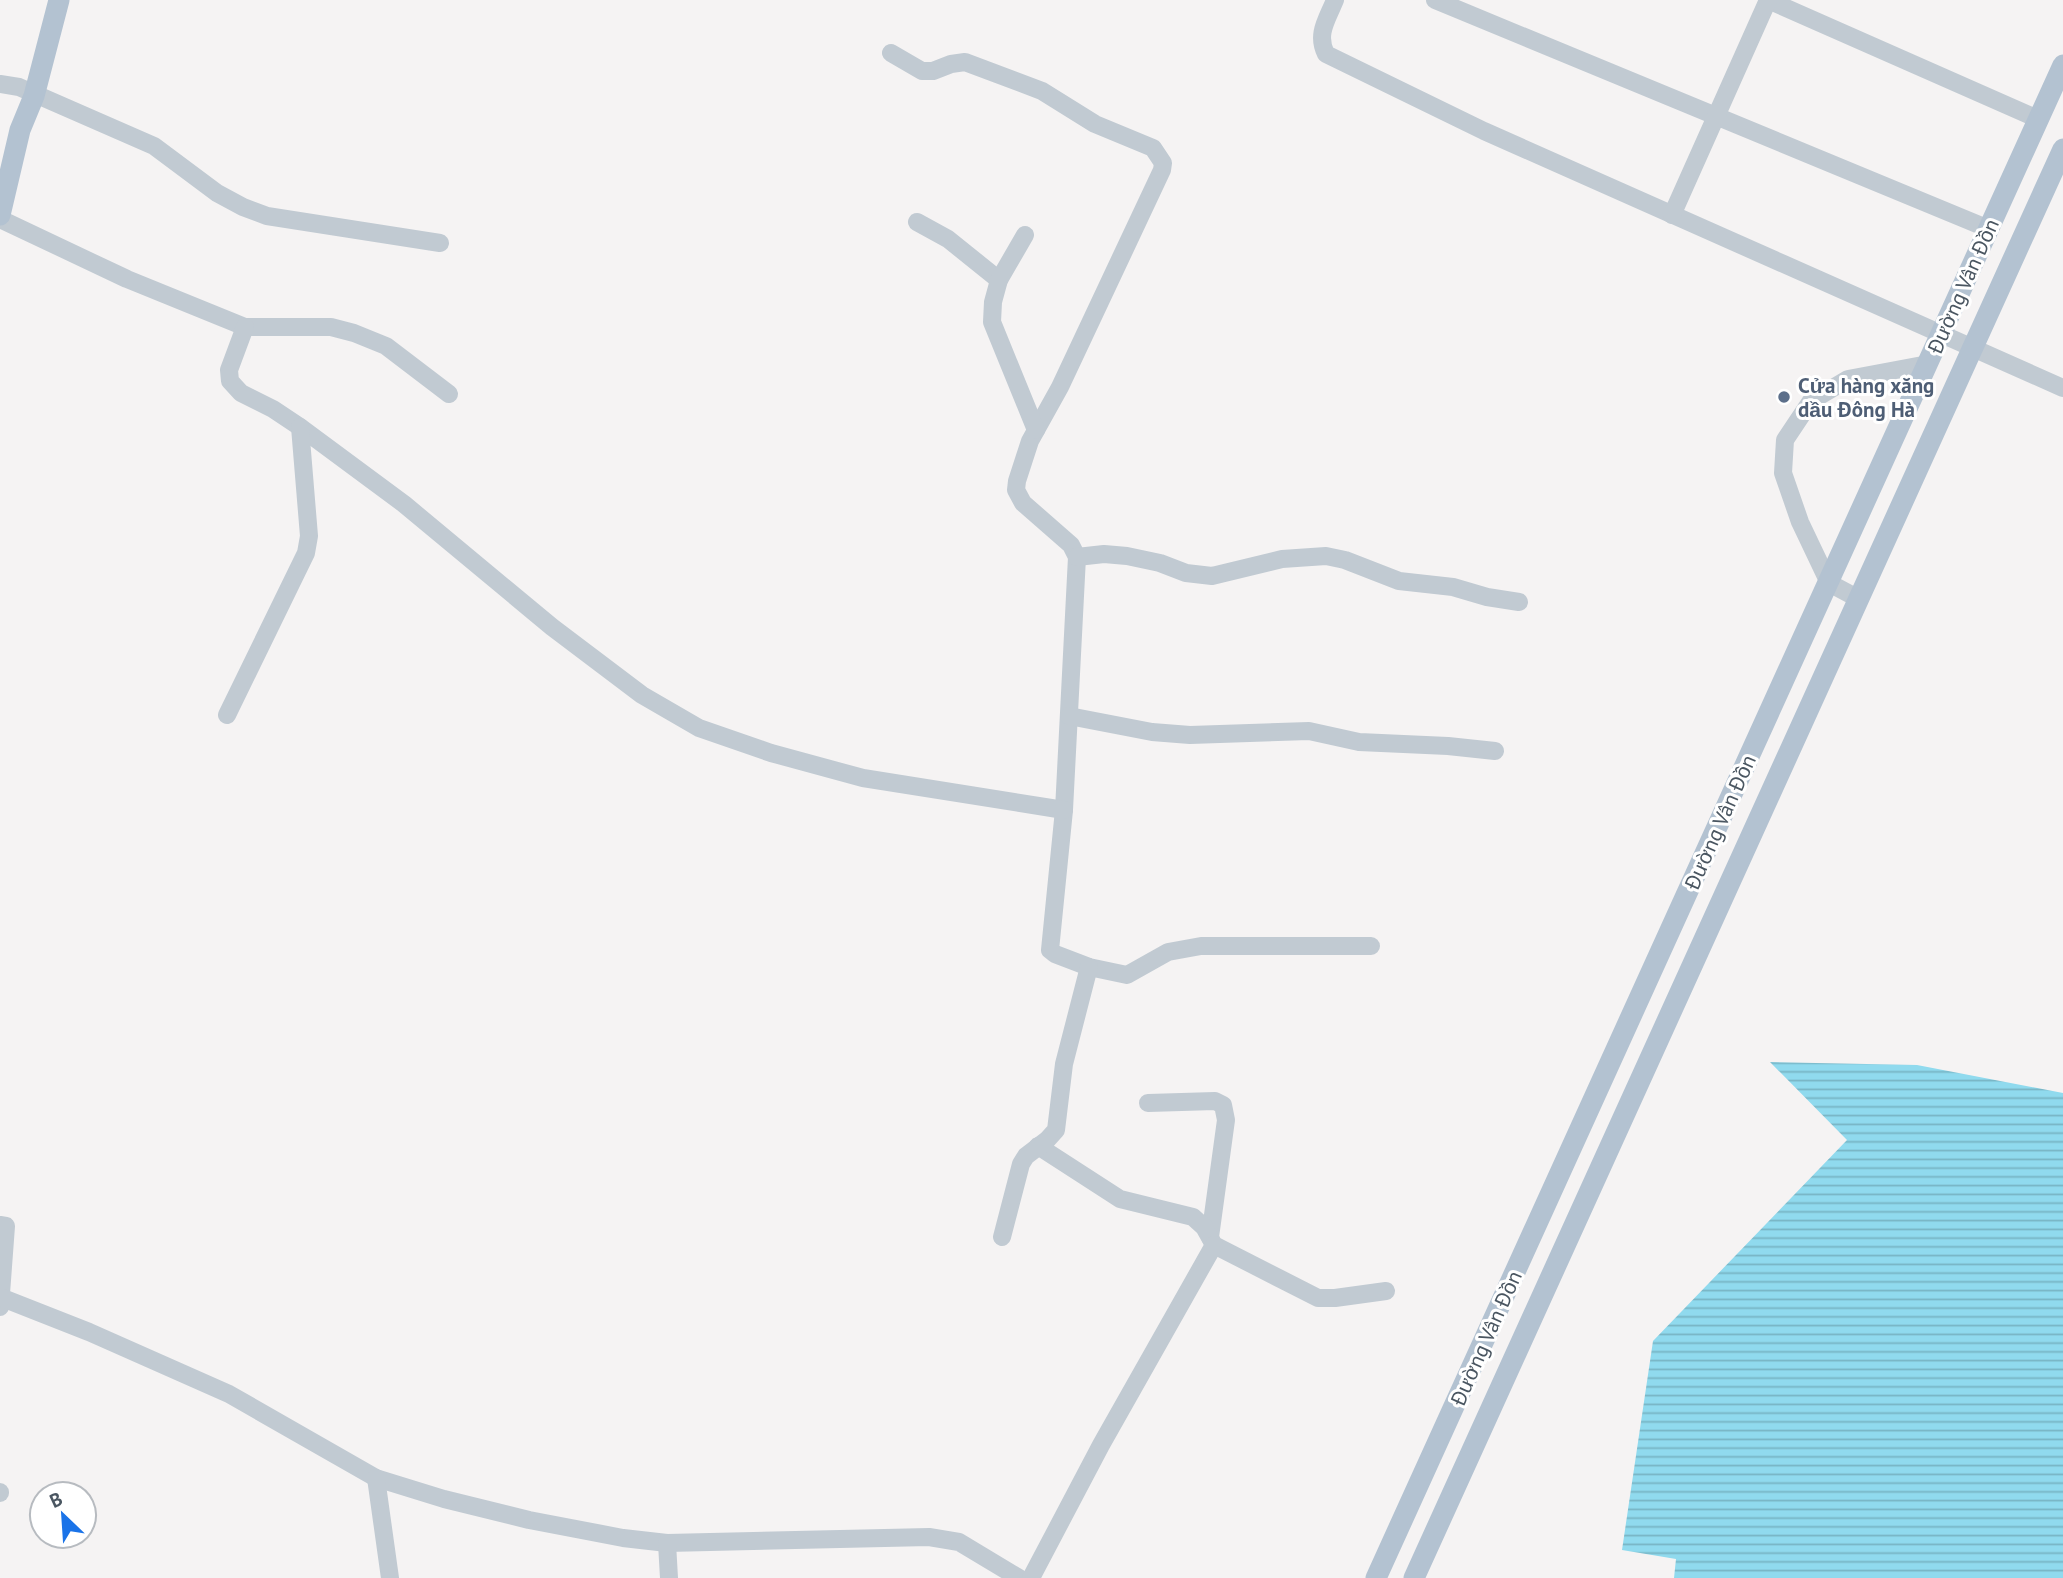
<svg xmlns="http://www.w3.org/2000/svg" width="2063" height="1578" viewBox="0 0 2063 1578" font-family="'PT Sans',sans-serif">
<defs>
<pattern id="water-rules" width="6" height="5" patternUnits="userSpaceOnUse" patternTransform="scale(1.75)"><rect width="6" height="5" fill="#90daee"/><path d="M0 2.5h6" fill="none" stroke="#78b4c4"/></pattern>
</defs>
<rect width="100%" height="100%" fill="#f5f3f3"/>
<polygon fill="url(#water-rules)" points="1770,1062 1917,1065 2063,1093 2063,1578 1674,1578 1676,1559 1622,1550 1653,1341 1847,1140"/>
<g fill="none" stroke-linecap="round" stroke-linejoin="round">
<g stroke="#c1cad2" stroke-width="18">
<path d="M1335,0C1327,20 1316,34 1326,54L1484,131L2063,388"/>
<polyline points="1435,0 1989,229"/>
<polyline points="1768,0 2038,119"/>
<polyline points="891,53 922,71 933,71 951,64 965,62 1042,91 1095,124 1153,148 1163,163 1162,170 1060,387 1030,441 1017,481 1016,490 1023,503 1071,545 1077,557 1064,810 1050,950 1055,954 1089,967 1127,975 1168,952 1201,946 1371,946"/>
<polyline points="0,84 19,87 154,146 217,193 243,207 267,216 440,243"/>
<polyline points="1672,215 1768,0"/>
<polyline points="0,219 127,279 245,327 331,327 354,333 386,346 449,394"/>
<polyline points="917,222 948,239 999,280"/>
<polyline points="1025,235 999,280 993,302 992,322 1036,430"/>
<polyline points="245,327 229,370 230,381 241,393 273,409 300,427 404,504 552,627 642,695 699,728 771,753 863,778 1064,810"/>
<polyline points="1077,557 1104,554 1127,556 1160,563 1186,573 1212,576 1282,559 1326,556 1345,560 1399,581 1453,587 1487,597 1519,602"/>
<polyline points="1859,599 1829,583 1800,522 1783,473 1785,440 1811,401 1848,379 1928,364"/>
<polyline points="227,715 306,553 309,536 300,427"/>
<polyline points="1069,716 1152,732 1190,735 1309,731 1359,742 1448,746 1495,751"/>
<polyline points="1148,1103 1215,1101 1223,1105 1226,1120 1210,1237"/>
<polyline points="1038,1146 1120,1199 1193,1217 1204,1227 1214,1245 1318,1298 1335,1298 1386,1291"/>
<polyline points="0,1225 6,1226 0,1307"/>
<polyline points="1002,1237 1021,1164 1026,1156 1047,1140 1056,1130 1064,1064 1089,967"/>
<polyline points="0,1297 89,1332 229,1394 376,1478 444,1499 529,1520 623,1538 667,1543 929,1537 959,1542 1019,1578"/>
<polyline points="376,1478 390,1578"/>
<polyline points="0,1492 0,1493"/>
<polyline points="667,1543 669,1578"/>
<polyline points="1031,1578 1101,1445 1214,1245"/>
</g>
<g stroke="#b3c2d1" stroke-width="21">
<polyline points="0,215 20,130 34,96 59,0"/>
<polyline points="1376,1578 2063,65"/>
<polyline points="1414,1578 2063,149"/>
</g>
</g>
<circle fill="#5c6f8a" stroke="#fff" stroke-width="2.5" cx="1784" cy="397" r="7"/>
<g text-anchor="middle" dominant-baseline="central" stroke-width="6" stroke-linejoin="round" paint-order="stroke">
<g font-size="21" fill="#4a5661" stroke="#fff">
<text transform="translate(1963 286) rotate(-66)">Đường Vân Đồn</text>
<text transform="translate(1720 822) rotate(-66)">Đường Vân Đồn</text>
<text transform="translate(1486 1338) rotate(-66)">Đường Vân Đồn</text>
</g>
<g font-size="21" font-weight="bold" fill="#4e5e75" stroke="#fff" text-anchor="start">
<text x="1798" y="385">Cửa hàng xăng<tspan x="1798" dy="24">dầu Đông Hà</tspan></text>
</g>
</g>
<g transform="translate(63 1515) rotate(335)"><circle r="33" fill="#ffffff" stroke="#b7bbc0" stroke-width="2"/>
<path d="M0-5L12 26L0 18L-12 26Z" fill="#1a73e8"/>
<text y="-10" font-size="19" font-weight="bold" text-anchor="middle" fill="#4a5661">B</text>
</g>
</svg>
